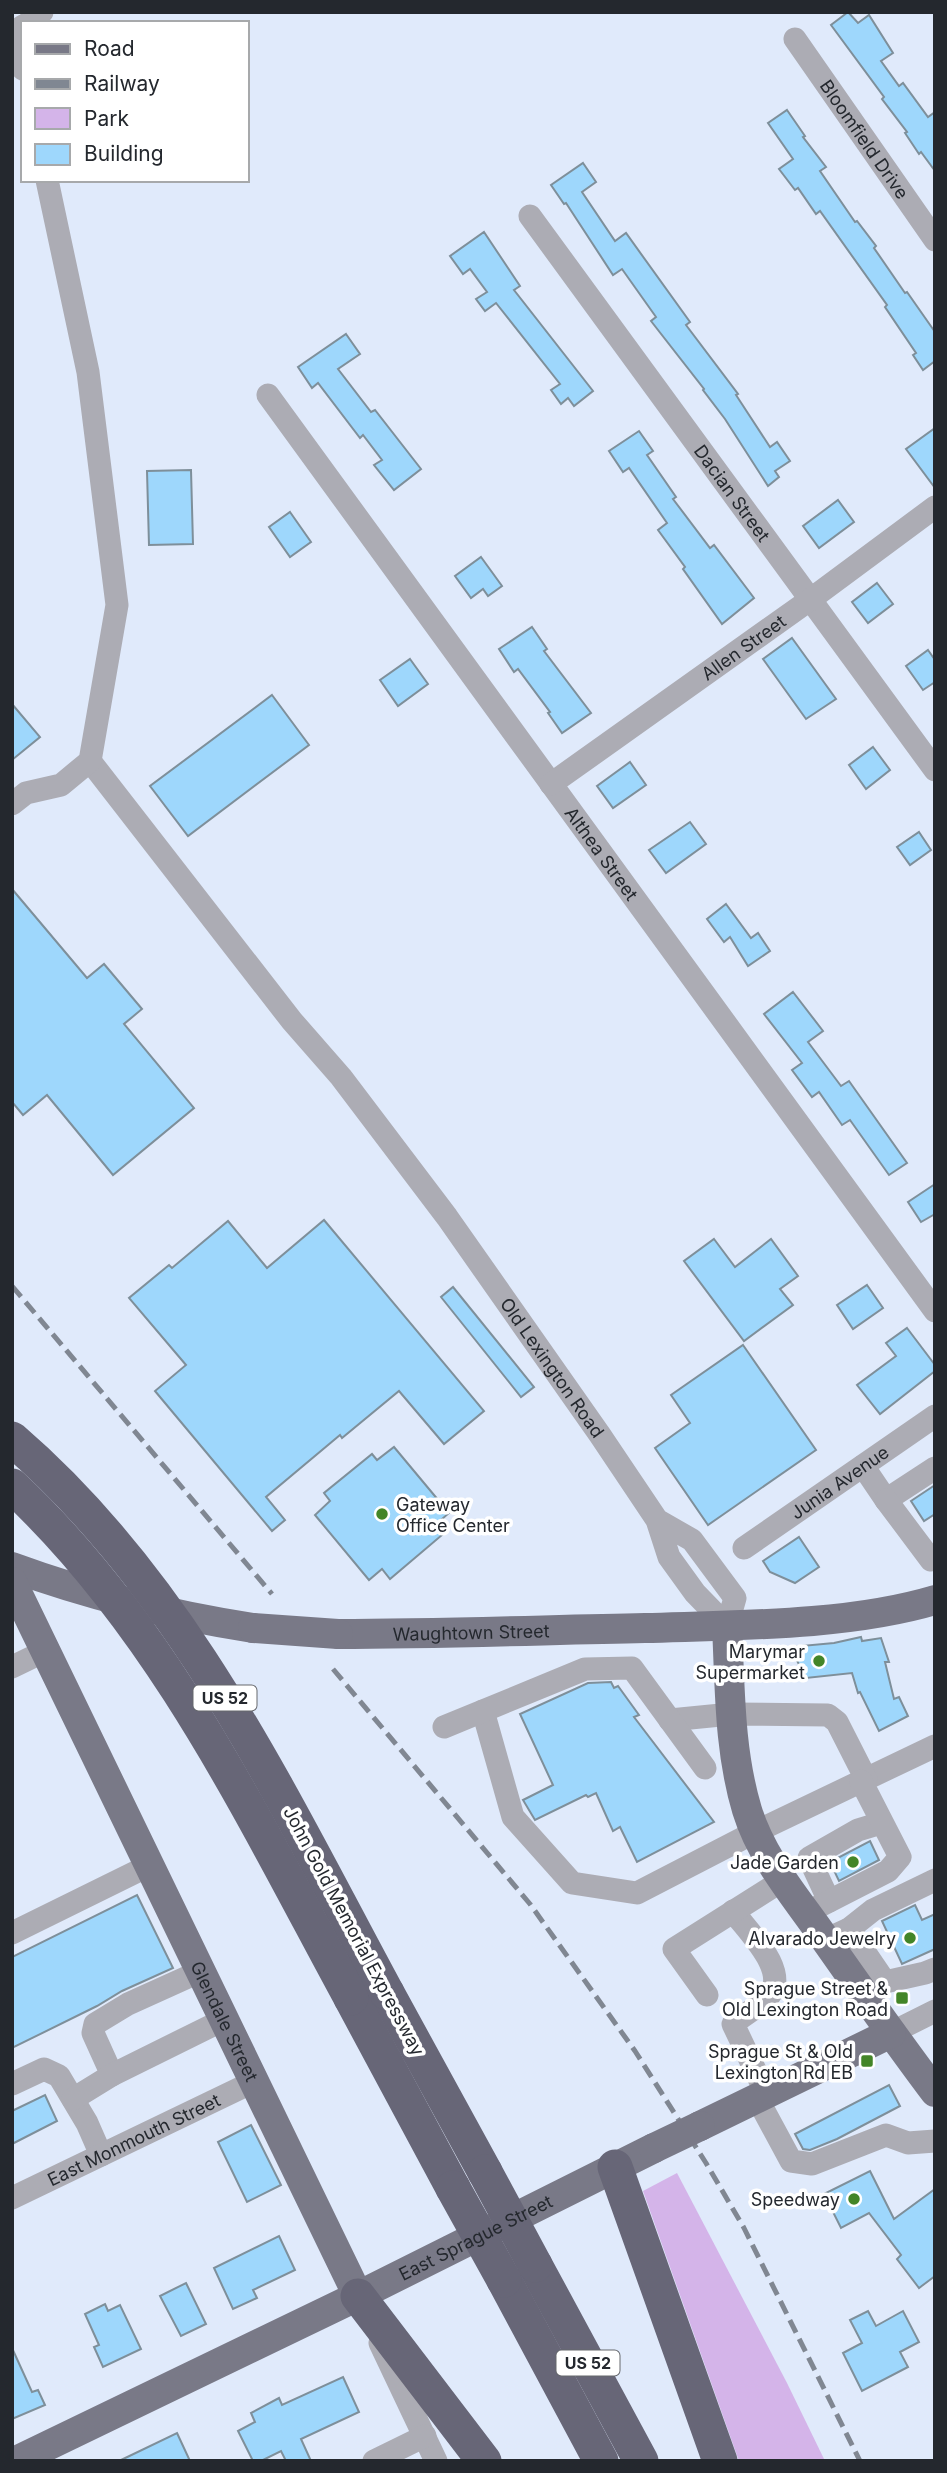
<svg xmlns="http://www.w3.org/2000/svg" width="947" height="2473" viewBox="0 0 947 2473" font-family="Inter,sans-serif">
<rect width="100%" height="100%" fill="#e0eafb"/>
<polygon fill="#d4b4e9" points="677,2173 787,2383 825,2461 739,2461 643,2191"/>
<g fill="#9ed7fc" stroke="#7e8f9a" stroke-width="2">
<polygon points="848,12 858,23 869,15 893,53 881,61 899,86 903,83 928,117 935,112 935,171 921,152 919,154 905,133 907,132 882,99 884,97 831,25"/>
<polygon points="787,110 805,136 803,137 826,167 820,171 855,222 857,221 876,246 874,248 905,293 907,292 935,332 935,361 923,370 913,355 916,353 885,307 887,305 820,211 816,214 798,188 795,190 779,169 793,159 768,123"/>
<polygon points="583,163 596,182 582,192 615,241 626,233 690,322 686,325 738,394 736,395 770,447 777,442 790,461 775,471 779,477 768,486 725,419 703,390 704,389 651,321 656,317 622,269 613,275 566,203 564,204 551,185"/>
<polygon points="484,232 520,286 514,290 593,391 574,406 568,398 561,404 551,390 560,384 496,303 485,311 476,299 487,292 470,269 463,274 450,256"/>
<polygon points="346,334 360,354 338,369 371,412 375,410 421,469 394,490 374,465 382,460 363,435 360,438 318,383 312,388 298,367"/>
<polygon points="935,428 935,488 906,449"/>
<polygon points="639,431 653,451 647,455 676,497 673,499 710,548 714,545 754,598 722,624 683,569 685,567 658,530 667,523 629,468 623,472 609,451"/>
<polygon points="191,470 193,544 149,545 147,471"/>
<polygon points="838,500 854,522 819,548 803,526"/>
<polygon points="290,512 311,542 290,557 269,527"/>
<polygon points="481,557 502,586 488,596 483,589 471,598 455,576"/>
<polygon points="877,583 893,604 868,623 852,602"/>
<polygon points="532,627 547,649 544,651 591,713 562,733 548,713 550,712 518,669 514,672 499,649"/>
<polygon points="792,638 836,699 806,719 763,659"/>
<polygon points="928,650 935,660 935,682 923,690 906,666"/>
<polygon points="410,659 428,684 398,706 380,680"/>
<polygon points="272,695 309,745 188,836 150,786"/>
<polygon points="12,704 40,737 12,760"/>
<polygon points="873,747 890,770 866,789 849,765"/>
<polygon points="630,762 646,785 613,808 597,786"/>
<polygon points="690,822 706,844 666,873 649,850"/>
<polygon points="919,832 931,850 910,865 897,847"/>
<polygon points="12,889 87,978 104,964 142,1009 124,1024 194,1108 113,1175 47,1095 23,1115 12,1102"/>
<polygon points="726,904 751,938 758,933 770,951 748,966 730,937 724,942 707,919"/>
<polygon points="793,992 823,1031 808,1042 841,1086 849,1081 907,1163 889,1175 850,1120 842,1125 819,1092 812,1097 792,1070 802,1063 764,1014"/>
<polygon points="935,1184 935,1214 921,1222 908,1202"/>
<polygon points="324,1220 484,1411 444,1444 399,1391 342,1438 340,1435 266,1497 285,1520 272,1531 155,1391 186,1365 129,1298 169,1265 172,1268 228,1221 267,1268"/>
<polygon points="714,1239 735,1267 771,1239 798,1276 780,1289 793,1305 744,1341 684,1261"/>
<polygon points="867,1285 883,1308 853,1329 837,1305"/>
<polygon points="453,1287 534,1387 521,1397 441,1297"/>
<polygon points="907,1328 935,1365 935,1371 880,1414 857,1385 896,1356 886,1343"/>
<polygon points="743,1345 816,1450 708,1525 655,1448 690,1423 671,1395"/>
<polygon points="394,1447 449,1513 434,1526 442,1535 390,1579 382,1569 369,1580 315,1515 330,1501 324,1493 372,1454 377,1460"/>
<polygon points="935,1485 935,1514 924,1521 911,1501"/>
<polygon points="799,1537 819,1567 795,1583 770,1572 763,1561"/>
<polygon points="861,1637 862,1641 881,1638 889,1662 885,1662 894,1699 899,1697 908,1716 879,1731 860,1692 858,1693 852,1673 806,1678 790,1647 834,1643"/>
<polygon points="611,1682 614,1688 618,1686 639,1715 634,1717 714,1822 637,1862 620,1827 613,1831 596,1793 588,1797 586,1795 535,1820 523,1800 553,1785 520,1714 588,1683"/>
<polygon points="870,1841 879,1860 839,1881 830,1862"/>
<polygon points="137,1895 173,1968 122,1991 97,2006 12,2048 12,1957"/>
<polygon points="915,1905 922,1920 935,1914 935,1949 902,1964 882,1921"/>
<polygon points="889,2085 900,2106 837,2139 810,2150 803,2149 795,2134"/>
<polygon points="45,2095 57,2121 12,2144 12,2111"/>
<polygon points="251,2125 281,2185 247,2202 218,2142"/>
<polygon points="870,2171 894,2219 935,2189 935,2276 919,2288 897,2259 901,2255 869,2213 841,2228 824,2194"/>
<polygon points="279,2236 295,2270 253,2290 257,2298 233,2309 214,2268"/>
<polygon points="186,2283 206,2324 181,2336 160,2296"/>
<polygon points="105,2304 108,2311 120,2305 141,2349 103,2367 94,2347 99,2345 85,2314"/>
<polygon points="868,2311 876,2326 903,2311 919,2342 900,2352 908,2367 862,2391 843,2353 862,2343 850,2320"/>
<polygon points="12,2348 32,2392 38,2390 45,2405 12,2419"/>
<polygon points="343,2377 359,2412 301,2439 311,2461 286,2461 281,2451 261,2461 253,2461 238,2431 255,2422 251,2413 279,2398 282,2405"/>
<polygon points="177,2433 190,2461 119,2461"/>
</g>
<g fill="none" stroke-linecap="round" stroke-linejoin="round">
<g stroke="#acacb4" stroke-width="23">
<polyline points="28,23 42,12"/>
<polyline points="23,26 15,32 23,69"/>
<path id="s1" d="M795,39L935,240"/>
<path id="s2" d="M530,216L935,770"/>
<path id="s3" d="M268,395L935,1311"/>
<path id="s4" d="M90,761L292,1021L341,1077L447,1217L600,1435L657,1520L669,1557L695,1593L727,1626L735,1598L692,1540L657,1520"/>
<path id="s5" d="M551,784L811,599L935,507"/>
<polyline points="12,804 26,793 61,785 90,761 117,605 88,372 47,180"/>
<polyline points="863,1466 886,1500 935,1468"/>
<polyline points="886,1500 931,1560"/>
<path id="s6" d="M744,1548L935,1416"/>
<polyline points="12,1667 45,1651"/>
<polyline points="483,1711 513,1817 572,1883 637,1893 755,1832 935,1746"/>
<polyline points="670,1720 731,1714 828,1715 837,1722 866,1779"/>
<polyline points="444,1727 585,1669 632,1668 705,1768"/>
<polyline points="829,1901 809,1858 858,1830 881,1823"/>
<path d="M733,1911C748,1932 790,1971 769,1996C763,2004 742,2016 733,2024L766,2093"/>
<polyline points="806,1913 888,1871 900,1857 861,1781"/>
<polyline points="849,1929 885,1982 863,1996"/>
<polyline points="12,1933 150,1865"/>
<polyline points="825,1940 849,1929 873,1910 935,1880"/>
<polyline points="885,1982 925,1973 935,1969"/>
<polyline points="707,1995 674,1949 783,1880"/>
<polyline points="891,2033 935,2011"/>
<polyline points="112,2075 93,2033 95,2024 128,2004 201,1971"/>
<polyline points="12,2084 44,2069 59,2076 87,2123 101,2155"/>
<polyline points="757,2098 791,2161 812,2164 886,2135 908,2143 935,2141"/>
<polyline points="73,2099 112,2075 225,2019"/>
<path id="s7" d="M12,2198L255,2081"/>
<polyline points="380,2343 436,2461"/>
<polyline points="374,2461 425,2436"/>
</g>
<g stroke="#797987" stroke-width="30">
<path d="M12,1567C91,1596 170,1615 253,1628"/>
<path id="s8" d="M12,1582L358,2296"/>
<path d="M727,1626C730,1687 729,1750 747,1810C761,1856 793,1894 820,1932C858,1986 895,2039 935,2092"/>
<path id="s9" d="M338,1634C440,1634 543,1630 645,1628C736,1625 848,1626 935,1600"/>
<polyline points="700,2126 891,2033"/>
<path id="s10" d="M16,2461L358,2296L654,2148"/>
</g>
<g stroke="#676677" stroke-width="35">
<polyline points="387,1993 485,2172"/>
<polyline points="351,1998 453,2188"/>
<polyline points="615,2167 720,2461"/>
<polyline points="535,2265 641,2461"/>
<polyline points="504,2280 601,2461"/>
<polyline points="358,2296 484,2461"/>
</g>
<g stroke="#808792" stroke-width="5" stroke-dasharray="14 7" stroke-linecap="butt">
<polyline points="12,1286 272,1594"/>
<polyline points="333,1669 530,1904 635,2051 706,2163 744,2228 860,2461"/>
</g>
<g stroke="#797987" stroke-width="30">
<polyline points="253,1628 338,1634"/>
<polyline points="654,2148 700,2126"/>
</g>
<g stroke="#676677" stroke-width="35">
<path d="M12,1439C184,1587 281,1797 387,1993"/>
<path d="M12,1486C164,1628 253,1818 351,1998"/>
<polyline points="485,2172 535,2265"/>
<polyline points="453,2188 504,2280"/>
</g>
</g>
<g fill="#438528" stroke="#fff" stroke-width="2.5">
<circle cx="382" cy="1514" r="7"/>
<circle cx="819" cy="1661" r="7"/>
<circle cx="853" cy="1862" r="7"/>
<circle cx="910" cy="1938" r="7"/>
<rect x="895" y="1991" width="14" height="14" rx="3.5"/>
<rect x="860" y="2054" width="14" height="14" rx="3.5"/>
<circle cx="854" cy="2199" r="7"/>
</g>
<g text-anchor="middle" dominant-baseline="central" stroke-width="7" stroke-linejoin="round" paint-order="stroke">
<g fill="#fff" stroke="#66686d" stroke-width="2">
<rect x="193.5" y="1685.5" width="63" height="25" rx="5"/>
<rect x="556.5" y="2350.5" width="63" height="25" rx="5"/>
</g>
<g font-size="16" font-weight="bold" fill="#24282e">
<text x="225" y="1698">US 52</text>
<text x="588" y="2363">US 52</text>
</g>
<g font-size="18" fill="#24282e" stroke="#fff">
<text stroke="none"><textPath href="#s1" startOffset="122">Bloomfield Drive</textPath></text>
<text stroke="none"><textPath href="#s2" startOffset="343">Dacian Street</textPath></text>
<text stroke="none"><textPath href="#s5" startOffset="236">Allen Street</textPath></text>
<text stroke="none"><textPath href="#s3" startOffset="567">Althea Street</textPath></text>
<text stroke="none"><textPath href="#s4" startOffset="763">Old Lexington Road</textPath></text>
<text stroke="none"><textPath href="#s6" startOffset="116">Junia Avenue</textPath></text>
<text stroke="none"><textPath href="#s9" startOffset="133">Waughtown Street</textPath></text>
<text transform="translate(354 1931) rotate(62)">John Gold Memorial Expressway</text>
<text stroke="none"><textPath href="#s8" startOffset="488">Glendale Street</textPath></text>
<text stroke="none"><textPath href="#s7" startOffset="135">East Monmouth Street</textPath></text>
<text stroke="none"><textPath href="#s10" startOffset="511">East Sprague Street</textPath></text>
</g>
<g font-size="18" fill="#24282e" stroke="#fff" text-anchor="end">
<text x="396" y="1504" text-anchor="start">Gateway<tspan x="396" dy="21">Office Center</tspan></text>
<text x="805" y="1651">Marymar<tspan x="805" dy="21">Supermarket</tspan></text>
<text x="839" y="1862">Jade Garden</text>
<text x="896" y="1938">Alvarado Jewelry</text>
<text x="888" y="1988">Sprague Street &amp;<tspan x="888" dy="21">Old Lexington Road</tspan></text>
<text x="853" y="2051">Sprague St &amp; Old<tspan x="853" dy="21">Lexington Rd EB</tspan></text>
<text x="840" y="2199">Speedway</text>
</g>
</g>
<rect width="947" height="2473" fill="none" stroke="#24282e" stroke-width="28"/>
<rect x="21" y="21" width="228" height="161" fill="#ffffff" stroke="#a7a9ab" stroke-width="2"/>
<rect x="35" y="44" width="35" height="10" fill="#797987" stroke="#a7a9ab" stroke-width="2"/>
<text x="84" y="56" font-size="21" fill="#24282e">Road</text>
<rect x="35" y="79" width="35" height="10" fill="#808792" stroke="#a7a9ab" stroke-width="2"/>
<text x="84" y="91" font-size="21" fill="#24282e">Railway</text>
<rect x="35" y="108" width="35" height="21" fill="#d4b4e9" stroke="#a7a9ab" stroke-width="2"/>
<text x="84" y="126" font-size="21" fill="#24282e">Park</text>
<rect x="35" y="144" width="35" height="21" fill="#9ed7fc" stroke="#a7a9ab" stroke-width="2"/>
<text x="84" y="161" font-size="21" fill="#24282e">Building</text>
</svg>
